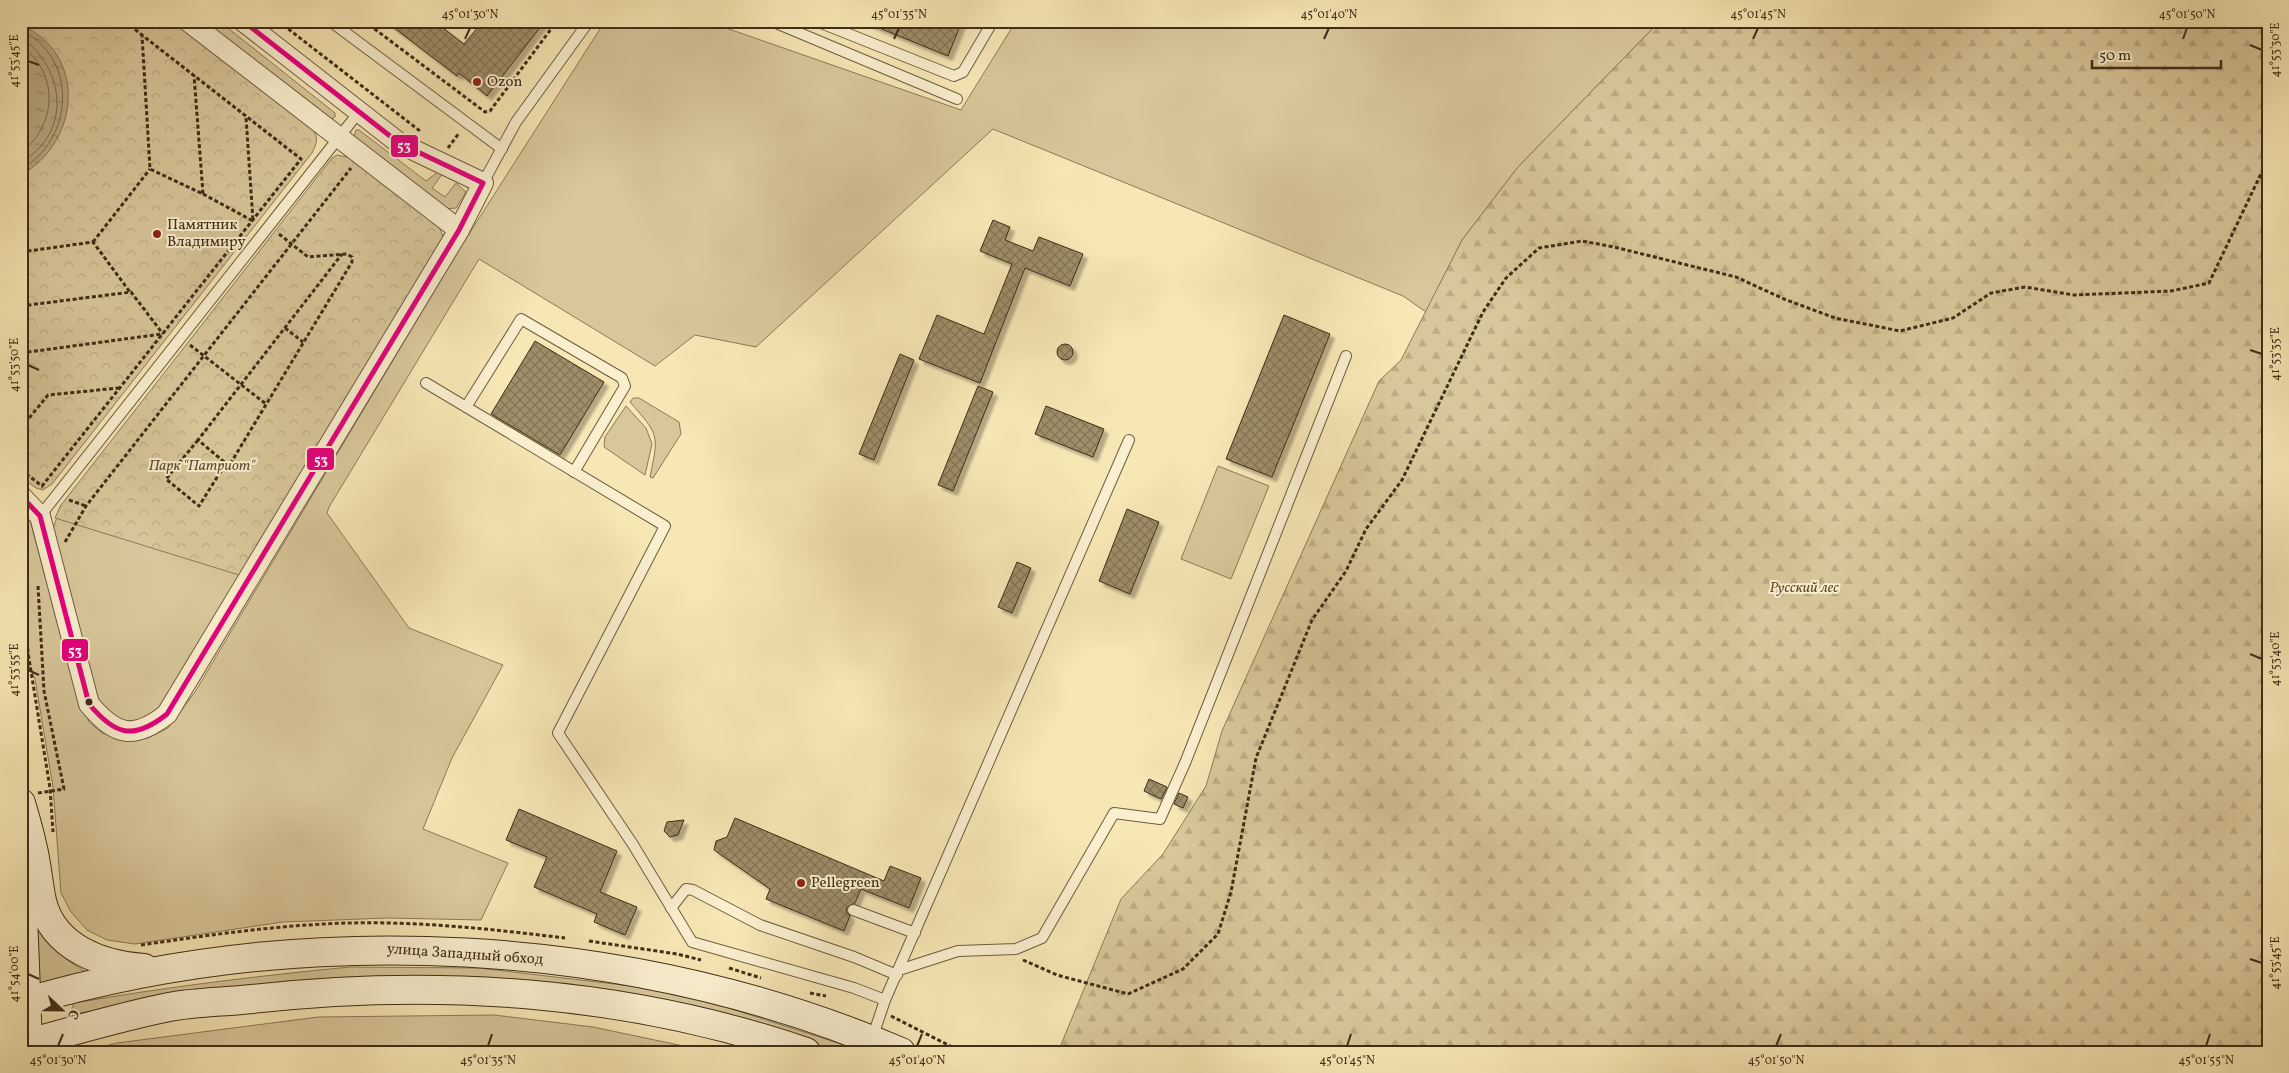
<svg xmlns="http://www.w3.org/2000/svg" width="2289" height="1073" viewBox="0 0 2289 1073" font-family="Vollkorn,serif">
<defs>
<pattern id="forest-firs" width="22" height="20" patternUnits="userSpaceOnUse" patternTransform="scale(1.25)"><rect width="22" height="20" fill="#d8c79a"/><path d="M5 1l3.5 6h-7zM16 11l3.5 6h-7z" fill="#baab84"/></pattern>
<pattern id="park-crowns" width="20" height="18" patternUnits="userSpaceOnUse" patternTransform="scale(1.25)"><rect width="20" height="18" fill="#d8c79a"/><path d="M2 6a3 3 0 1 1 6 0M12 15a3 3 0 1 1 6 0" fill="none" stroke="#baab84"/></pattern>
<pattern id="water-ripples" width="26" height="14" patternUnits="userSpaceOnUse" patternTransform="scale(1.25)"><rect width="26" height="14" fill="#b8a87f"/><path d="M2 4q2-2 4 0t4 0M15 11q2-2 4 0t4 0" fill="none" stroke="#978967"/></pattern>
<pattern id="building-cross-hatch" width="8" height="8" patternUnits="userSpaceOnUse" patternTransform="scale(1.25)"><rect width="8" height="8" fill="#9f8e69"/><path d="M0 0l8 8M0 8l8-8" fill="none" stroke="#837455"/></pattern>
<filter id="shadow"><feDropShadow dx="4.5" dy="4.5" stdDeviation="1" flood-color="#0004"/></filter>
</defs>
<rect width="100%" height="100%" fill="#f7e7b5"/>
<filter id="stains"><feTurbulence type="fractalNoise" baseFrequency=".004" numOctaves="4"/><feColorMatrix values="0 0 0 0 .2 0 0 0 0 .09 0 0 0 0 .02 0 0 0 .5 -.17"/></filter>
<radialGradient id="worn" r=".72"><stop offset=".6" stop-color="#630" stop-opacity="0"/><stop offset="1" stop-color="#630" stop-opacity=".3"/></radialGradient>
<g fill="#d8c79a" stroke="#8c7a58">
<polygon points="203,21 219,21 335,113 335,117 329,120"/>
<polygon points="605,21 706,21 961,110 1016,21 1660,21 1518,167 1462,240 1426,312 1403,296 993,129 756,347 695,335 655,366 479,259 329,507 327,513 409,628 503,665 452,758 423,829 508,863 481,920 388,918 283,922 135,944 107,940 87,930 71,912 61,893 53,787 35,679 21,648 21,507 29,516 75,689 89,722 102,733 124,740 148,738 168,728 195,692 460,248"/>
<polygon points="356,130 359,130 426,181 438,172 443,173 432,188 445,197 456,183 466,192 456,208 446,209 354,137"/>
<polygon points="443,234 440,247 239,575 159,715 140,721 120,721 97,700 53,529 61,505 223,545"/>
<path d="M633,398H639L679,422L681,434L653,478L650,477C659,434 659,435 630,402Z"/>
<polygon points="626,406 646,428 652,444 645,475 604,447 605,437"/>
<polygon points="1218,466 1269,486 1231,579 1181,559"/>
<path d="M37,925C49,946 65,960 86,972L35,988Z"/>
<path d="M350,967L479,968L648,988L710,1002L866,1052H837L709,1011L646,997L480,977H351L219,990L73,1014L71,1011L74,1003C166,987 257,976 350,967Z"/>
<polygon points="494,1015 593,1027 712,1052 82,1052 117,1043 318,1017"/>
</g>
<polygon fill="url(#forest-firs)" stroke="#8c7a58" points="1660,21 2268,21 2268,1052 1058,1052 1121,899 1163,854 1206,786 1222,731 1379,381 1401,360 1462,240 1518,167"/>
<g fill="url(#park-crowns)" stroke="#8c7a58">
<path d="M21,21H175L312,128C319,137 317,143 312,153L52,484L43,490L36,488L21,477Z"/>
<polygon points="337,155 352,158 438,224 444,240 239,575 55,518 61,505 332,158"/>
</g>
<path fill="url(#water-ripples)" stroke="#875" d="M21,25C88,54 80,142 21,175Z"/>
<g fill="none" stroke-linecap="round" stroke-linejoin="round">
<g stroke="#7c6a4b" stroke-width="1">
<path d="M21,30C79,58 74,140 21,169"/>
<path d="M21,37C65,68 73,133 21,162"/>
<path d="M21,46C60,73 57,125 21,153"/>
</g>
</g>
<g fill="url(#building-cross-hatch)" stroke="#3f2d17" filter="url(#shadow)">
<polygon points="385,21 434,21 464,44 483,21 545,21 487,96 459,73 457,76"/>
<polygon points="862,21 962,21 948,56"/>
<polygon points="993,220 1010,227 1005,240 1033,251 1039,237 1083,254 1070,286 1025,268 980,383 919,359 937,315 984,334 1012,264 980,251"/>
<polygon points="1284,315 1330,334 1272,477 1226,459"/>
<polygon points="535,341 604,382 560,455 491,414"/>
<circle cx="1065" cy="352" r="8"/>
<polygon points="900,354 914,360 874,460 859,454"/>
<polygon points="978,386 993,392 953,491 938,485"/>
<polygon points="1046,406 1104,429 1093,457 1035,434"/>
<polygon points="1127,509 1159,522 1130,594 1099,581"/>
<polygon points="1017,562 1031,568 1012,613 998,607"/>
<polygon points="1149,779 1167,787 1161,799 1144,791"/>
<polygon points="1179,793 1188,797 1183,808 1174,804"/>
<polygon points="519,809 617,851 600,892 637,907 625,935 594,922 597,914 534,887 547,857 506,840"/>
<polygon points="735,818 884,881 890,866 921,878 909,908 861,889 855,903 847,907 846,912 850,916 844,931 766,899 770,889 714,850 716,841 727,837"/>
<polygon points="684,820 678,835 670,837 664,831 667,822"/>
</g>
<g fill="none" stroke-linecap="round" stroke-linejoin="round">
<g stroke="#6d5c3e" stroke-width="12">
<g id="service">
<polyline points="330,21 502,149"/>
<polyline points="771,21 957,99"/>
<polyline points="816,21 954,76 963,72 993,21"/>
<polyline points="483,183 516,122 589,21"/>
<polyline points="426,383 665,526 558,733 632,843 692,942 854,988 885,1000 872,1039"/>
<polyline points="466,407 521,319 622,378 625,386 574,472"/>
<polyline points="40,516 359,112"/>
<polyline points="671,908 686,889 693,890 760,925 854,957 897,975"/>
<polyline points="853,910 915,933"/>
<polyline points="899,970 958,951 1016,949 1042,938 1114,813 1160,819 1185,763 1346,356"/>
<polyline points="885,1000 1129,440"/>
</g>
</g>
<g stroke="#6d5c3e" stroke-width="22">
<g id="minor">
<polyline points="188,21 459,230"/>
<path d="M21,496L40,516L89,704C115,735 133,741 167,714L459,230L483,183L399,143L243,21"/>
</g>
</g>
<g stroke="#3f2d17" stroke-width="30">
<g id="secondary">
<path d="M21,803C25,817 29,830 32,844C37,863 38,882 42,901C53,948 102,965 144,968"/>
<polyline points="21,863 28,1044"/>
<path d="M21,1003C305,919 629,936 901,1052"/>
<path d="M21,1045C70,1032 119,1017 169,1007C196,1002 225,1002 252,999C438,978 628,991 806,1052"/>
</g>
</g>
<g stroke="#3f2d17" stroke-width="3" stroke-dasharray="4 2.5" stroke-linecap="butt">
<polyline points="125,21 142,35"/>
<polyline points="278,21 420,131"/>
<polyline points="364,21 485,112 490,111 557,21"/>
<polyline points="448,148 459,133"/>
<polyline points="203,194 253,221 246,117"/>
<polyline points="279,234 308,257 347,254 352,257 352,262 229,466 198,440 342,254"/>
<polyline points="93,242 150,169"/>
<polyline points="21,252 93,242 130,292"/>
<polyline points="21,306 131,292 163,334"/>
<polyline points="285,328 303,342"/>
<polyline points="190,345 266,404"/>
<polyline points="21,353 162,334"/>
<polyline points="21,428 48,395 119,388"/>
<polyline points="198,440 166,479 199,506 226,463"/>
<polyline points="21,470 42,486 301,159 142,35 150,169 203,194 194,75"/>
<polyline points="69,500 86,506"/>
<polyline points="21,538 28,653 50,788 53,832"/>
<polyline points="65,542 86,506 351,168"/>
<polyline points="38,586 44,691 64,789 38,793"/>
<polyline points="589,941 677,954 701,960"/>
<path d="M141,945C223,933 305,921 387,923C447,924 506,931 565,938"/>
<polyline points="1023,960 1057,975 1128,994 1183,969 1218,934 1231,892 1256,758 1312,620 1346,571 1366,529 1402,480 1483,312 1506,278 1539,248 1582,241 1614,247 1736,277 1784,299 1835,318 1900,331 1953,318 1991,293 2025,287 2074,295 2171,291 2209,283 2268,159"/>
<polyline points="729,968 761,978"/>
<polyline points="810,993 826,996"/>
<polyline points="891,1016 962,1052"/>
</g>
<use href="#service" stroke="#faefcf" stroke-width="10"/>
<use href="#minor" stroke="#faefcf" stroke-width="20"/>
<use href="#secondary" stroke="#faefcf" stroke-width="28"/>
<g stroke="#faefcf" stroke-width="9">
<path id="bus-1" d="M21,496L40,516L89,704C115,735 133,741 167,714L459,230L483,183L399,143L243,21"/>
</g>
<use href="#bus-1" stroke="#e5007d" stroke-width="5"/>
</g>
<path fill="none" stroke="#3f2d17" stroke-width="2" d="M465,39L470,28M894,39L899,28M1324,39L1329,28M1753,39L1758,28M2183,39L2187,28M2250,45L2262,50M28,61L39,65M2250,350L2262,354M28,365L39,370M2250,654L2262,659M28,670L39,675M2250,959L2262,963M28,974L39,979M58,1046L63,1034M488,1046L492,1034M917,1046L922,1034M1347,1046L1351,1034M1776,1046L1781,1034M2206,1046L2210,1034"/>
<g fill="#8f2418" stroke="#faefcf" stroke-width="2">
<circle cx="477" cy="82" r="5"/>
<circle cx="157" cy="234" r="5"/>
<circle cx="801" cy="883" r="5"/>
</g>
<circle fill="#3f2d17" stroke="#faefcf" stroke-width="2" cx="89" cy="702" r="4.5"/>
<g text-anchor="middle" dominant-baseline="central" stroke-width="4" stroke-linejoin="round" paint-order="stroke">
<g font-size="15" fill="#3f2d17" stroke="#faefcf" text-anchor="start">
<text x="487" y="82">Ozon</text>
<text x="167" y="225">Памятник<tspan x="167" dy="17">Владимиру</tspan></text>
<text x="811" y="883">Pellegreen</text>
</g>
<g font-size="15" font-style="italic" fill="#5e4c31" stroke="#faefcf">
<text x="202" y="466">Парк "Патриот"</text>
<text x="1804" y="588">Русский лес</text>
</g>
<g font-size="15" fill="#3f2d17" stroke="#faefcf">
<text transform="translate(465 955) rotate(4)">улица Западный обход</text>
</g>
</g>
<g stroke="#faefcf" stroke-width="2">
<rect x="390" y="134" width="29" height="24" rx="5" fill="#e5007d"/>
<rect x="306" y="447" width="29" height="24" rx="5" fill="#e5007d"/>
<rect x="61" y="638" width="28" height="24" rx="5" fill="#e5007d"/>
</g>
<g font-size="14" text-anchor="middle" font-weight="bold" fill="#fff">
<text x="404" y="150">53</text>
<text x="321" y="464">53</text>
<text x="75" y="655">53</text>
</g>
<rect width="2289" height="1073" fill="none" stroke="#f7e7b5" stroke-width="55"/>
<g transform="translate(62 1010) rotate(112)" stroke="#faefcf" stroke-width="4" paint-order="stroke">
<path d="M0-4L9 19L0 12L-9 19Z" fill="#3f2d17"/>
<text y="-8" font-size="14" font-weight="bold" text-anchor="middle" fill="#3f2d17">С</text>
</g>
<path d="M2092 60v8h129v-8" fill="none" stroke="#3f2d17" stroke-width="2.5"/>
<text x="2099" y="60" font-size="15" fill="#3f2d17" stroke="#faefcf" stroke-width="4" paint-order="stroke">50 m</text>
<rect x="28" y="28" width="2234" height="1018" fill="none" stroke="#3f2d17" stroke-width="2"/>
<g font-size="12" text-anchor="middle" fill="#3f2d17">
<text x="470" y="18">45°01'30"N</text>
<text x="899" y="18">45°01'35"N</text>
<text x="1329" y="18">45°01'40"N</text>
<text x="1758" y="18">45°01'45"N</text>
<text x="2187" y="18">45°01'50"N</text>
<text transform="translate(2275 50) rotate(-90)" y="4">41°53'30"E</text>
<text transform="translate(14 61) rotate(-90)" y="4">41°53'45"E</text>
<text transform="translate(2275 354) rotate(-90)" y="4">41°53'35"E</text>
<text transform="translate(14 365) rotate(-90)" y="4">41°53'50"E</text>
<text transform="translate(2275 659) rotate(-90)" y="4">41°53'40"E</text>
<text transform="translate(14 670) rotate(-90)" y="4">41°53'55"E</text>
<text transform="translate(2275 963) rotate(-90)" y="4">41°53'45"E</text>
<text transform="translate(14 974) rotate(-90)" y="4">41°54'00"E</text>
<text x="58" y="1064">45°01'30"N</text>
<text x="488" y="1064">45°01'35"N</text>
<text x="917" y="1064">45°01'40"N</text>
<text x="1347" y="1064">45°01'45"N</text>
<text x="1776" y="1064">45°01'50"N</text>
<text x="2206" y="1064">45°01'55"N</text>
</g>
<rect width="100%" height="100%" filter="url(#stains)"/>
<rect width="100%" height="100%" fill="url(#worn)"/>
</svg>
